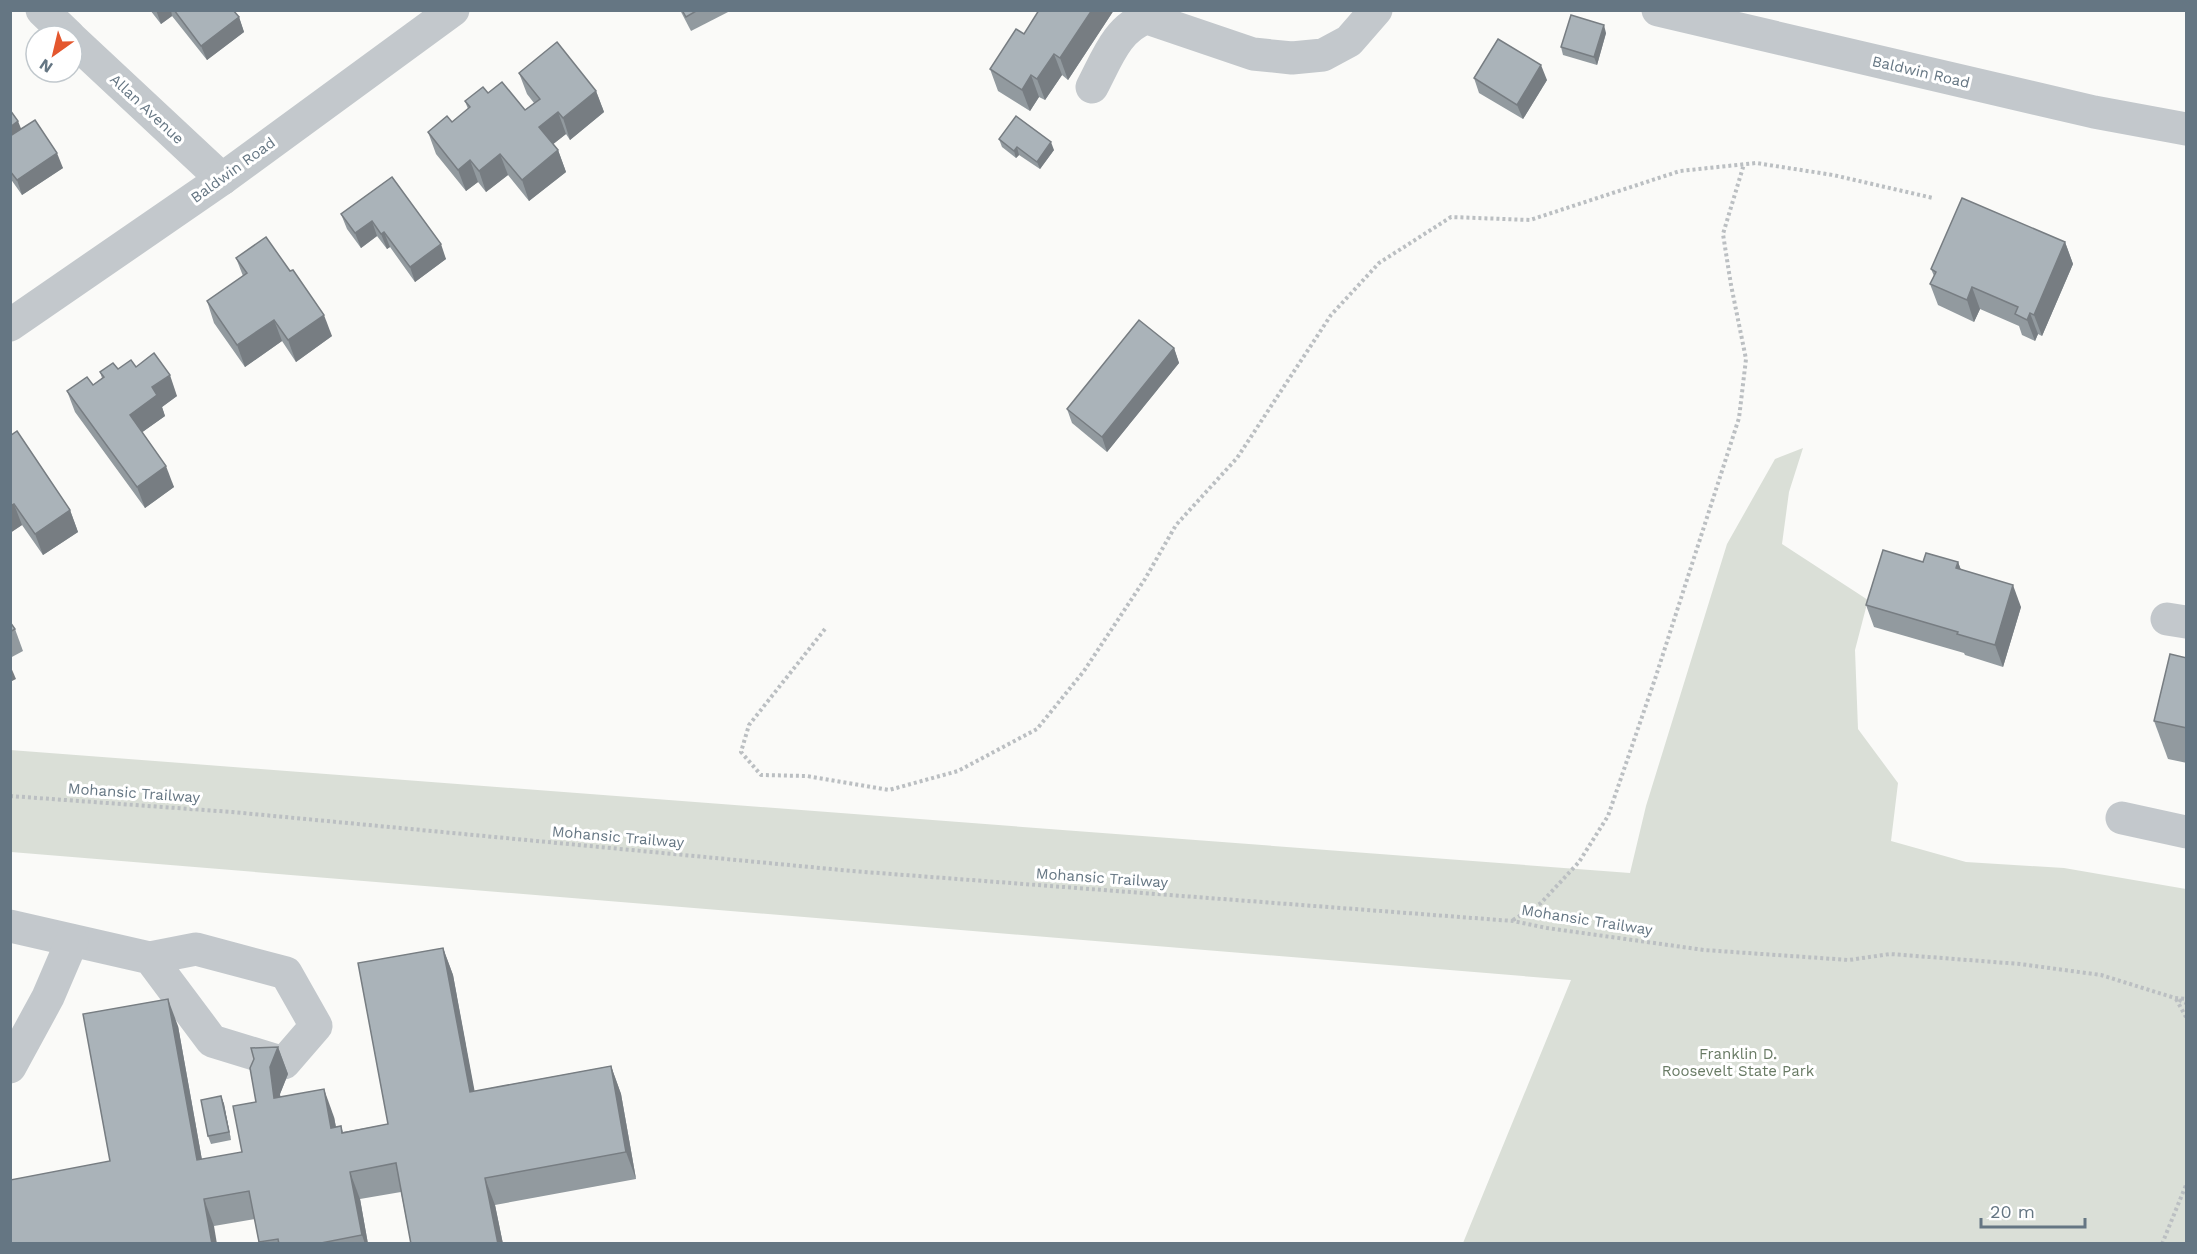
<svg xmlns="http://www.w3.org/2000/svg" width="2197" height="1254" viewBox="0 0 2197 1254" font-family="'Work Sans',sans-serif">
<rect width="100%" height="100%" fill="#fafaf8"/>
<polygon fill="#dadfd7" points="1803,448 1789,492 1782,544 1868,600 1855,650 1858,729 1898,783 1891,841 1966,862 2064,868 2186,889 2186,1243 1463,1243 1571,980 11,852 10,750 1630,873 1646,806 1727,544 1775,459"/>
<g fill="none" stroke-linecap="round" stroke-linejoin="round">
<g stroke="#bbbfc2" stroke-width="4" stroke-dasharray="3 3" stroke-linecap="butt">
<polyline points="825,629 749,725 741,752 761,775 807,776 889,790 958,771 1037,729 1084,671 1145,579 1176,525 1237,458 1331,315 1379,263 1451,217 1530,220 1680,171 1756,163 1833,175 1933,198"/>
<polyline points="10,796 232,812 852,871 1513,921 1547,928 1704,950 1849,960 1890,954 2020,964 2101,975 2175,998 2186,999"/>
<polyline points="1513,920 1541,903 1579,862 1608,816 1655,679 1739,418 1746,359 1731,285 1723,234 1744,164"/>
<polyline points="2176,999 2186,1017"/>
<polyline points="2179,1000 2186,1003"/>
<polyline points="2162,1244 2186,1185"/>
</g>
<g stroke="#c3c8cc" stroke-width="33">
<polyline points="42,10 69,36"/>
<polyline points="1658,10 2094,112 2186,129"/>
<polyline points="72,39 222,179"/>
<path d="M1092,87C1106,61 1117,27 1147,18L1253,54L1292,58L1323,55L1349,41L1376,10"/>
<polyline points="10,325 222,179 453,10"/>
<polyline points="2167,619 2186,622"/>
<polyline points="2122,818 2186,832"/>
<polyline points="10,926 150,958 196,949 286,973 316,1026 284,1063 212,1041 150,958"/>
<polyline points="10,1067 48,997 72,941"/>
</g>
</g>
<g fill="#929a9f">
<polygon points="150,10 233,10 239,17 244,32 207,60 172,16 161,24"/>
<polygon points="680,10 732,10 691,31"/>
<polygon points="1114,10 1068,80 1062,75 1045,100 1039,97 1030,111 998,91 990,69 1024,34"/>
<polygon points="1606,33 1597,65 1563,55 1561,47"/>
<polygon points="519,73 596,91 604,112 570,140 566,134 553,144 558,150 566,172 529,201 508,175 486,192 478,182 466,191 436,154 428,132 452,122 468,109 465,101 488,93 525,110 534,103 527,94"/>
<polygon points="1474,78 1547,80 1523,119 1479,93"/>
<polygon points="10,110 21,129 63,168 22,195 10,178"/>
<polygon points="999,139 1054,150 1040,169 1019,155 1016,158 1002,147"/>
<polygon points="392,177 446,259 415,282 390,247 387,249 377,236 361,248 347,229 341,214"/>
<polygon points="2065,242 2073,264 2042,336 2038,334 2035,341 2022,335 2019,326 1980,309 1974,322 1938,305 1930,284 1934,276 1931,269"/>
<polygon points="236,258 332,336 296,362 282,341 245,367 214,323 207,301 243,276"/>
<polygon points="1174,348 1179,363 1107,452 1072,423 1067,409"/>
<polygon points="136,367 177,396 162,407 165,416 142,432 174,487 145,508 75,412 67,391 93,385 102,378 100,372"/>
<polygon points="10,436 70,510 78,532 43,555 22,525 10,533"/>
<polygon points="1923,562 1958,562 1961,570 2021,607 2003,667 1965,655 1964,653 1874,627 1866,605"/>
<polygon points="10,622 15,629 23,651 10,658"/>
<polygon points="2187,658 2187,763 2168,759 2154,721"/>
<polygon points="443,948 453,975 474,1091 611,1066 621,1094 636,1179 495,1205 503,1244 411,1244 401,1192 360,1199 368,1244 259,1244 255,1219 214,1226 110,1161 178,1026 202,1160 242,1152 256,1102 278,1047 288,1074 280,1094 280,1097 334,1117 336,1127 341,1126 343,1132 388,1124"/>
<polygon points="221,1096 224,1104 231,1140 211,1144 208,1136"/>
</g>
<g fill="#777d82">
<polygon points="156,10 171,10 172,16 161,24"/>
<polygon points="1092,10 1114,10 1068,80 1060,58"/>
<polygon points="239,17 244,32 207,60 201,46"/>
<polygon points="1604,25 1606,33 1597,65 1594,57"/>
<polygon points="1054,54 1062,75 1045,100 1037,79"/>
<polygon points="1541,65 1547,80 1523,119 1517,105"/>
<polygon points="1031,75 1039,97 1030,111 1022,90"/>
<polygon points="596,91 604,112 570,140 563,118"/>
<polygon points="558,112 566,134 547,149 539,127"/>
<polygon points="18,121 24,136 10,145 10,127"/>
<polygon points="1051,142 1054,150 1040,169 1037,162"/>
<polygon points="1017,147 1019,155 1016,158 1014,151"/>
<polygon points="558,150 566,172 529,201 522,180"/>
<polygon points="57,153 63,168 22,195 17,180"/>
<polygon points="500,154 508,175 486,192 479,171"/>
<polygon points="470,160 478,182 466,191 458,170"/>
<polygon points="372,221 377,236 361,248 355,233"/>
<polygon points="384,232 390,247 387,249 381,234"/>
<polygon points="2065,242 2073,264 2042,336 2034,315"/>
<polygon points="441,244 446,259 415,282 410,267"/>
<polygon points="1972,287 1980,309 1974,322 1967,300"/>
<polygon points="2030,313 2038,334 2035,341 2027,320"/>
<polygon points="324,315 332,336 296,362 288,340"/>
<polygon points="274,320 282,341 245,367 237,345"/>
<polygon points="1174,348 1179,363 1107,452 1102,437"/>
<polygon points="170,375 177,396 162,407 165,416 137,436 130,415 152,387"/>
<polygon points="166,466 174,487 145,508 137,487"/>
<polygon points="14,504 22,525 10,533 10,506"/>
<polygon points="70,510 78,532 43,555 35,534"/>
<polygon points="1958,562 1966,584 1956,568"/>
<polygon points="2013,585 2021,607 2003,667 1995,645"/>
<polygon points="10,665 16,679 10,682"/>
<polygon points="443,948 453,975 480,1120 470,1092"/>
<polygon points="168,999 178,1026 207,1188 197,1160"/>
<polygon points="278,1047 288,1074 280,1094 285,1126 274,1098 270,1067"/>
<polygon points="611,1066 621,1094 636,1179 626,1152"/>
<polygon points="324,1089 334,1117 341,1155 331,1128"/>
<polygon points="221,1096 224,1104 231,1140 229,1132"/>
<polygon points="350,1172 360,1199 368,1244 365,1244 362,1235"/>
<polygon points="485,1178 495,1205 503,1244 498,1244"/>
<polygon points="204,1199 214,1226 217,1244 212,1244"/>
</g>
<g fill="#aab3b9" stroke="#777d82" stroke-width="1.5">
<polygon points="174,10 233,10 239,17 201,46"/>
<polygon points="682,10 698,10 686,17"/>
<polygon points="1039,10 1092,10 1060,58 1054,54 1037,79 1031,75 1022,90 990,69 1016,29 1024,34"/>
<polygon points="1571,15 1604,25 1594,57 1561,47"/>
<polygon points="1498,39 1541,65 1517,105 1474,78"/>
<polygon points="557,42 596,91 563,118 558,112 539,127 558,150 522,180 500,154 479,171 470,160 458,170 428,132 447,116 452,122 470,107 465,101 483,87 488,93 502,82 525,110 540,99 519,73"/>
<polygon points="10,110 18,121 10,127"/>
<polygon points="1016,116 1051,142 1037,162 1017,147 1014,151 999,139"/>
<polygon points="35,120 57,153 17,180 10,171 10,136"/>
<polygon points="392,177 441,244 410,267 384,232 381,234 372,221 355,233 341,214"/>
<polygon points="1962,198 2065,242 2034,315 2030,313 2027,320 2015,314 2018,307 1972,287 1967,300 1930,284 1936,272 1931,269"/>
<polygon points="266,237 290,271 293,270 324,315 288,340 274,320 237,345 207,301 247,273 236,258"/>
<polygon points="1139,320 1174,348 1102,437 1067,409"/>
<polygon points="154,353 170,375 152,387 157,395 130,415 166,466 137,487 67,391 87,377 93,385 104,377 100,372 113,363 118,369 131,360 136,367"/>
<polygon points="17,431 70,510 35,534 14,504 10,506 10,436"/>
<polygon points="1883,550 1923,562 1926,553 1958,562 1956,568 2013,585 1995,645 1957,634 1958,632 1866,605"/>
<polygon points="10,622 15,629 10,632"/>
<polygon points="2170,654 2187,658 2187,728 2154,721"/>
<polygon points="443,948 470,1092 611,1066 626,1152 485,1178 498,1244 411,1244 396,1163 350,1172 362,1235 316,1244 279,1244 278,1239 259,1242 249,1191 204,1199 212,1244 10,1244 10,1180 110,1161 83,1014 168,999 197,1160 242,1152 233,1106 256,1102 250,1068 254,1059 251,1048 278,1047 270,1067 274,1098 324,1089 331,1128 341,1126 342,1133 388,1124 358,963"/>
<polygon points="221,1096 229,1132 208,1136 201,1100"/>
</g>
<g text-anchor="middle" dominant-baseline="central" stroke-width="6" stroke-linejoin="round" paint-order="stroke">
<g font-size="15" fill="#657683" stroke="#fff">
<text transform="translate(1921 72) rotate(13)">Baldwin Road</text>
<text transform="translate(147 109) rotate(43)">Allan Avenue</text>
<text transform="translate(233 170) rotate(-36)">Baldwin Road</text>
<text transform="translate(134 793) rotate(4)">Mohansic Trailway</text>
<text transform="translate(618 837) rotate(5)">Mohansic Trailway</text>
<text transform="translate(1102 878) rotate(4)">Mohansic Trailway</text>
<text transform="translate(1587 920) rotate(9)">Mohansic Trailway</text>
</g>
<g font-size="15" fill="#687a64" stroke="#fff">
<text x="1738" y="1054">Franklin D.<tspan x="1738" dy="17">Roosevelt State Park</tspan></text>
</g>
</g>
<rect width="2197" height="1254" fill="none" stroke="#657683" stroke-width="24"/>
<g transform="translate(54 54) rotate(214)"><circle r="28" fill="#ffffff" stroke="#c1c8cd" stroke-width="1.5"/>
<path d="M0-4.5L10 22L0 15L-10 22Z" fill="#e4572e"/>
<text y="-9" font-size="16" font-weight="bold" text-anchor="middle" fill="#657683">N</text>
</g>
<path d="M1981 1218v9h104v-9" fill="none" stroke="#657683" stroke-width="3"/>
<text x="1990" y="1218" font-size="18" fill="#657683" stroke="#ffffff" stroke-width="4.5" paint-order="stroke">20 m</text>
</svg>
